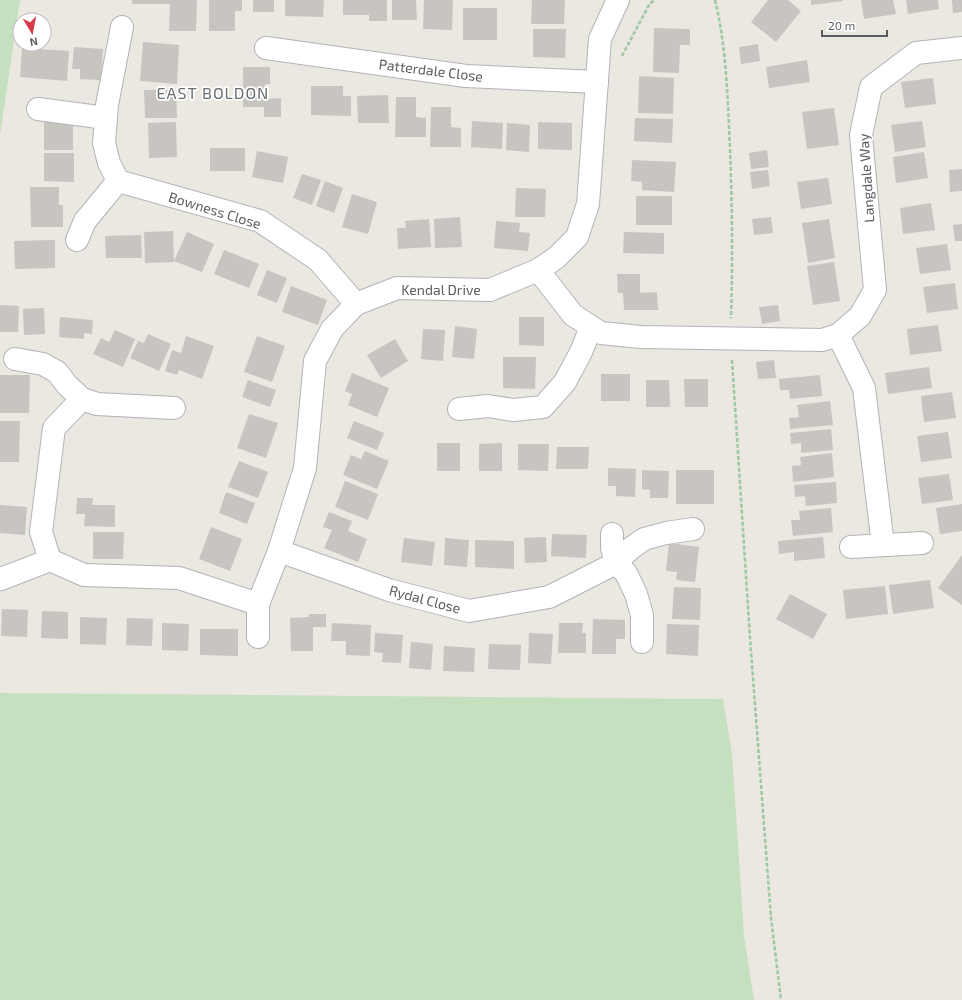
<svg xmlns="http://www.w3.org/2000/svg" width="962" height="1000" viewBox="0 0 962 1000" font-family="'Exo 2',sans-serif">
<rect width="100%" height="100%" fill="#ebe7e1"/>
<g fill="#c5e0bf">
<polygon points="0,0 20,0 0,135"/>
<polygon points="0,693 723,699 732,754 744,936 754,1000 0,1000"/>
</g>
<g fill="#c8c4c0">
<polygon points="132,0 197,0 196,31 169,31 170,4 132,4"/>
<polygon points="209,0 242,0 242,11 235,11 235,31 209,31"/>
<rect x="253" y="0" width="21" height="12"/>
<polygon points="285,0 324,0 323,17 285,16"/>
<polygon points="343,0 387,0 387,21 369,21 369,15 343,15"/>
<polygon points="392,0 416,0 417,20 392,20"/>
<polygon points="424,0 453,0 452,30 423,29"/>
<polygon points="532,0 565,0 564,24 531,24"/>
<polygon points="768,0 788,0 801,11 776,42 751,22"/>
<polygon points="811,0 843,0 843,1 811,5"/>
<polygon points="861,0 893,0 896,14 864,19"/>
<polygon points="906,0 938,0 939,9 908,14"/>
<polygon points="952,0 962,0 962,12 953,13"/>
<rect x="463" y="8" width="34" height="32"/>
<polygon points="654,28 690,29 690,45 680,45 679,73 653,72"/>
<polygon points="533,29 566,29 565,58 533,57"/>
<polygon points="143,42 179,45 177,84 140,81"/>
<polygon points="758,44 760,61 741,64 739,47"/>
<polygon points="74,47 103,49 101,80 80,79 80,69 72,69"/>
<polygon points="22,48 69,51 67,81 20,77"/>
<polygon points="807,60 810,82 769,88 766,67"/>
<polygon points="243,67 270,67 270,84 265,84 265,99 281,98 281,117 264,117 264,107 243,107"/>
<polygon points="639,76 674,78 673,114 638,113"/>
<polygon points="933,78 936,104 905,108 901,82"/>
<polygon points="311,86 343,86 343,96 351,96 351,116 311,115"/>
<polygon points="144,90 176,90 177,118 145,118"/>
<polygon points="388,95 389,123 358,123 357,96"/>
<polygon points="396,97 416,97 416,117 426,118 426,137 395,137"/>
<polygon points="431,107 451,107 451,127 461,128 461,147 430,147"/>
<polygon points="834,108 839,145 807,149 802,112"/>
<polygon points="635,118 673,119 672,143 634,141"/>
<polygon points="472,121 503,123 502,149 471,147"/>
<polygon points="922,121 926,147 895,152 891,125"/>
<polygon points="44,122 73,123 73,150 44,150"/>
<polygon points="176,122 177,157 149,158 148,123"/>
<polygon points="538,122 572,123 572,150 538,149"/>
<polygon points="507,123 530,125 529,152 506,150"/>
<rect x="210" y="148" width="35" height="23"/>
<polygon points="767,150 769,167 751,169 749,153"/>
<polygon points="257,151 288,157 283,183 252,177"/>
<polygon points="924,152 928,178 896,183 893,157"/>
<polygon points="44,153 74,153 74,182 44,181"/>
<polygon points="632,160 676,162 674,192 642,190 642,182 631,181"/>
<polygon points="962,169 962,191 950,192 949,170"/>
<polygon points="768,170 770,186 752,189 750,172"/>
<polygon points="302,174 321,180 312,205 293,198"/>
<polygon points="828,178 832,204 801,209 797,182"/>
<polygon points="325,181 343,188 334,213 316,206"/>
<polygon points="30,187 59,187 59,205 63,205 63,227 31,227"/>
<polygon points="516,188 546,189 545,217 515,217"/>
<polygon points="352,194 377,202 368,234 342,227"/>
<rect x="636" y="196" width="36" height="29"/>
<polygon points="931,203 935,230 903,234 900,208"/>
<polygon points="460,217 462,247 435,248 434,219"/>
<polygon points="771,217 773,233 754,235 752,219"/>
<polygon points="429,219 431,247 398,249 397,228 406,228 405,221"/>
<polygon points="829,219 835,258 808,263 802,223"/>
<polygon points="496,221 520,223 519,232 530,233 528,251 494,248"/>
<polygon points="962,224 962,241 955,241 953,225"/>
<polygon points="173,231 174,262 145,263 144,232"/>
<polygon points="187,232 214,244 202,272 174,261"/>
<polygon points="624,232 664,233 664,254 623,253"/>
<polygon points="141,235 142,258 106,258 105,236"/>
<polygon points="55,240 55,268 15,269 14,241"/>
<polygon points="947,244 951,270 920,274 916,248"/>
<polygon points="224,250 259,264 249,288 214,274"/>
<polygon points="834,262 840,301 813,305 807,266"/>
<polygon points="267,270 287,278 277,303 257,295"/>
<polygon points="617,274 640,274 640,293 657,292 658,310 624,310 623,293 618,293"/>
<polygon points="955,283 958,309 927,313 923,287"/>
<polygon points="291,286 327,300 318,325 282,312"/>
<polygon points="0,305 19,306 18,332 0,332"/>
<polygon points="778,305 780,321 762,324 759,307"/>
<polygon points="44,308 45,334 24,335 23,309"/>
<polygon points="60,317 93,320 92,334 84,333 84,339 59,337"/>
<polygon points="519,317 544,317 544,346 519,345"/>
<polygon points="938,325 942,351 910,355 907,329"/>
<polygon points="455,326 477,329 474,359 452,357"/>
<polygon points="423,329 445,330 443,361 421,359"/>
<polygon points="115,330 135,339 123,367 93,354 101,338 109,342"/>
<polygon points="148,334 171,344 159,371 130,358 138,341 144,343"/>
<polygon points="186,336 214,346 202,379 179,370 177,375 165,371 172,350 181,353"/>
<polygon points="257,336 285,346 272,382 244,372"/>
<polygon points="395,339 408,361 381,378 367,355"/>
<polygon points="503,357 536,357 535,389 503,388"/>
<polygon points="774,360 776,378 758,379 756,362"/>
<polygon points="929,367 932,388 888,394 885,373"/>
<polygon points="352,373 389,388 377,417 348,405 352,394 345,391"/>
<rect x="601" y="374" width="29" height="27"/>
<polygon points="0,375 30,375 29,413 0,413"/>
<polygon points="820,375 822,396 790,399 789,390 780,390 779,379"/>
<polygon points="684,379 708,379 708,407 685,407"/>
<polygon points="248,380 276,390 270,407 242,397"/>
<polygon points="646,380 669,380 670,407 646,407"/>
<polygon points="952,392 956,418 924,422 921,396"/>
<polygon points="830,401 833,425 790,429 789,418 799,417 797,405"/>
<polygon points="249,414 278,423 266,458 237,448"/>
<polygon points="0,421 20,421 19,462 0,462"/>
<polygon points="354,421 384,433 377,450 347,438"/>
<polygon points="831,429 833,450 801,453 801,443 791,444 790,433"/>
<polygon points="948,432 952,458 921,462 917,436"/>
<rect x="437" y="443" width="23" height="28"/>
<polygon points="502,443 502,471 479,471 479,444"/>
<polygon points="518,444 549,444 548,471 518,470"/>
<polygon points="557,447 589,447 588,469 556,469"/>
<polygon points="365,451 389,461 377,489 343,475 351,455 361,459"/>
<polygon points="832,453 834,477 793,482 792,466 801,465 800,457"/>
<polygon points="239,461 268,472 258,498 228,487"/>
<polygon points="608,468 636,469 635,497 616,496 616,486 608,486"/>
<polygon points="642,470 669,471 668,498 650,498 650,490 642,489"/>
<rect x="676" y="470" width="38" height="34"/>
<polygon points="949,474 953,500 922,504 918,478"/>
<polygon points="345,481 378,494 368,520 335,507"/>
<polygon points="836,482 837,503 806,506 805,496 795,497 794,485"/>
<polygon points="226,492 255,503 247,524 219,513"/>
<polygon points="77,498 93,498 92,505 115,505 115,527 84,526 85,514 76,514"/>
<polygon points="962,504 962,531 940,534 936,508"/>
<polygon points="0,505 27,507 25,535 0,533"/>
<polygon points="831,508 833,532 793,536 791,520 800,520 799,511"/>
<polygon points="329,512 352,521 348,531 367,539 358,562 324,548 332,530 323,527"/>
<polygon points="211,527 242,539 230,571 199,559"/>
<polygon points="93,532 124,532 123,559 93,559"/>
<polygon points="552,534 587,535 586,558 551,556"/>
<polygon points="546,537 547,562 525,563 524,538"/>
<polygon points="823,537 825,558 794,561 794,552 779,554 778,541"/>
<polygon points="404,538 435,542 432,566 401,562"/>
<polygon points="445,538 469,540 467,567 444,565"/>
<polygon points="475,540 514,541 514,569 475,567"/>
<polygon points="669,543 699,547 695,582 676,580 677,572 666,571"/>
<polygon points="962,555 962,605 938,588"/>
<polygon points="930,580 934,608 893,614 889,585"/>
<polygon points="885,586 888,614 846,619 843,590"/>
<polygon points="674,587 701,588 700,620 672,619"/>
<polygon points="790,594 827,614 813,639 776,619"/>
<polygon points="2,609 28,610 27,637 1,636"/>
<polygon points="42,611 68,612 68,639 41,638"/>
<polygon points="309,614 326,614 326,627 313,627 313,651 291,651 290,618 309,617"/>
<polygon points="80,617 107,618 106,645 80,644"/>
<polygon points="127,618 153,619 152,646 126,645"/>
<polygon points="593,619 625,620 625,639 616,639 616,654 592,654"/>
<polygon points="162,623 189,624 188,651 162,650"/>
<polygon points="332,623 371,625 370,656 346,655 346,641 331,641"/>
<polygon points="559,623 583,623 582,633 586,633 586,653 558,653"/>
<polygon points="667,624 699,625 698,656 666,654"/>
<polygon points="200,629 238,629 238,656 200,655"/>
<polygon points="375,633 403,635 401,663 382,662 383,653 374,652"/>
<polygon points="529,633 553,634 551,664 528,663"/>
<polygon points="411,642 433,644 431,670 409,668"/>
<polygon points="489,644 521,645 520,670 488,669"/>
<polygon points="444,646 475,648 474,672 443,671"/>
</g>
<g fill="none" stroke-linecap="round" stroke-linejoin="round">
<g stroke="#b1b4b7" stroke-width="24">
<g id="minor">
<polyline points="266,48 466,76 597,82"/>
<polyline points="38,109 106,118"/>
<polyline points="118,181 260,221 318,260 356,304"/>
<polyline points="77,240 85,221 118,181 109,163 104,143 107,105 122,27"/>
<polyline points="538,270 573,315 601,333 641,337 822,340 838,335 860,316 875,290 861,135 871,87 916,53 962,48"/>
<polyline points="838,335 864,388 883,545"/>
<polyline points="15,359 43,364 57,372 67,385 82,399 97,404 174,408"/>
<polyline points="82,399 54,428 41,532 50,560 84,575 179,578 258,604"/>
<polyline points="459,409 488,406 513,410 543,407 565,382 581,352 591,327"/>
<polyline points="612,534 612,548 616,563 626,573 636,594 642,615 642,642"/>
<polyline points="851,547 922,543"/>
<polyline points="279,551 389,590 469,611 549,597 616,563 630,549 644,539 666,533 693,529"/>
<polyline points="0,578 1,579 50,560"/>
<polyline points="258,637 258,604 279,551 305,468 315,361 332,329 356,304 397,288 490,290 538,270 556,258 577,237 588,204 600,39 618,0"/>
</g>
</g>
<g stroke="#9dc8a1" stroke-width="2.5" stroke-dasharray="4 2" stroke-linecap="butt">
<path d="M715,0C725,41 727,84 729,126C732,190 733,254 731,318"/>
<polyline points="622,56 649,5 654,0"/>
<polyline points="732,360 750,638 771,918 781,1000"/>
</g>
<use href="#minor" stroke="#fff" stroke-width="22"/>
</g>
<g text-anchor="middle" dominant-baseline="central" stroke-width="3.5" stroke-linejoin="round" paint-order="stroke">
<g font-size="14" fill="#595d60" stroke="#fff">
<text transform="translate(431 70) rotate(7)">Patterdale Close</text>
<text transform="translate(866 178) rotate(-94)">Langdale Way</text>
<text transform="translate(215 210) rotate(17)">Bowness Close</text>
<text x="441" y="289">Kendal Drive</text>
<text transform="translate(425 599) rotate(15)">Rydal Close</text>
</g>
<g font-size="16" letter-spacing="1" fill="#6a6f72" stroke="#fff">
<text x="213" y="92">EAST BOLDON</text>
</g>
</g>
<g transform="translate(32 32) rotate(170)"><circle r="19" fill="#ffffff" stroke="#bdbebf"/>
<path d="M0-3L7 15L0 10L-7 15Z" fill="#d73a4a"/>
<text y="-6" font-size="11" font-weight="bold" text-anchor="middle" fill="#595d60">N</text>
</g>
<path d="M822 30v6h65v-6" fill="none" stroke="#595d60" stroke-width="2"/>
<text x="828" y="30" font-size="12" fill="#595d60" stroke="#ffffff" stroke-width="3" paint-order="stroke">20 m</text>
</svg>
